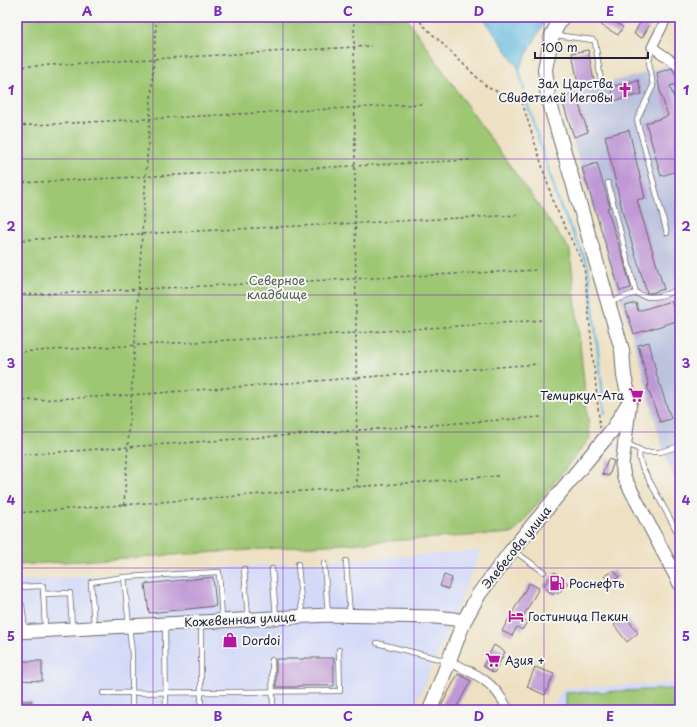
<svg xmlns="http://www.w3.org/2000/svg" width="697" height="727" viewBox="0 0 697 727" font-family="'Playpen Sans',sans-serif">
<rect width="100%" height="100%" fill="#f6f6f2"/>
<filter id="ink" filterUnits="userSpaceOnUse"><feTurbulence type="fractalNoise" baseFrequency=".025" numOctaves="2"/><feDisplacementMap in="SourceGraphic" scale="8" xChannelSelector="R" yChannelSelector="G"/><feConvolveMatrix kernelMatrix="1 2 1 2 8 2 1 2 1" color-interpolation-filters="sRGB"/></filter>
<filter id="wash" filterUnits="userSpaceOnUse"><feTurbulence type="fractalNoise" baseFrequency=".012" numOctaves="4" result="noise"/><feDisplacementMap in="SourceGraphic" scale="16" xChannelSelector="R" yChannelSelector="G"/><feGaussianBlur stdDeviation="0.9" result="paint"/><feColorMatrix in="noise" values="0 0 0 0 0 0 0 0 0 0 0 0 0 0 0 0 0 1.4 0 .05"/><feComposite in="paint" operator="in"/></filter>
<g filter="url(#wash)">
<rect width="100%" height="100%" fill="#eee1c3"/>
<g fill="#d3d9f9">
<polygon points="481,551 418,699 404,710 17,710 17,581"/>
<polygon points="680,683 680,710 550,710 564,688"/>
</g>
<g fill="#bcc3de">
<polygon points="670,64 680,83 680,443 663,451 638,356 559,95 638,75"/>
<polygon points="680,446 680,495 664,452"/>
</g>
<g fill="#9ec773" stroke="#607457">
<polygon points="17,17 406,17 466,104 570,250 590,438 514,533 17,565"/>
<polygon points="675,689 675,710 566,710 566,693"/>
</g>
<polygon fill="#61b8de" stroke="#426d8c" points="483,17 547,17 519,69"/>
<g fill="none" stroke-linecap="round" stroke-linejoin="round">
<polyline stroke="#61b8de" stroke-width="2.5" points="519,69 528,106 559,203 588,265 605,413"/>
</g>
<g id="blocks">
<g fill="#c098d5">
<polygon points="606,17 623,27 618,35 601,25"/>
<polygon points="643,17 654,17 642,38 634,34"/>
<polygon points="588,50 595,86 579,89 572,53"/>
<polygon points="672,68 680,83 670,86 679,113 680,113 680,170 661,176 646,123 668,116 660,91 657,73"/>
<polygon points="638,80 642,94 614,101 611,87"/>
<polygon points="575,93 588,132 574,137 561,98"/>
<polygon points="629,130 645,198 637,200 664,289 651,293 647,293 623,214 605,136"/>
<polygon points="597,163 610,207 607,208 623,258 631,288 620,291 582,168"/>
<polygon points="671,301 677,321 634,334 625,306 636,303 638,311"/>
<polygon points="649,342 657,376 671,419 660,422 647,386 649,386 638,345"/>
<polygon points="608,459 614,461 609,476 602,474"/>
<polygon points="614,570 619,577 609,583 604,576"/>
<polygon points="555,572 568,583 558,594 556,592 553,595 543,586"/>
<polygon points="444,575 452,578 448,589 440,586"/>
<polygon points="213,577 216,606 149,613 145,584"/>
<polygon points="529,583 539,588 522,619 527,622 522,630 517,627 512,636 502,631"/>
<polygon points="625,616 638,633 627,642 614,625"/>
<polygon points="494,645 505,652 494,673 483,666"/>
<polygon points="304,658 334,658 334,686 298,686 298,687 276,687 276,659 304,659"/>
<polygon points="17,661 42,661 42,681 17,680"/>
<polygon points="535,667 554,674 545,695 527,687"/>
<polygon points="458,674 471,681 455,710 439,710"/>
<polygon points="17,701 32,701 31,710 17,710"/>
</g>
</g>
</g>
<g filter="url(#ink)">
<use href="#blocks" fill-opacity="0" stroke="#69656b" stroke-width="1"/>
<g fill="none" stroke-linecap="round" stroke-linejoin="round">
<g stroke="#69656b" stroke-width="6">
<g id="lane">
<polyline points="157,17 157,18"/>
<polyline points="555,35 593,40 595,42 601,81"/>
<polyline points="652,47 649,62 653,86 637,120 667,233"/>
<path d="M608,183L636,293C651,301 666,296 680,288"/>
<polyline points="610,302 636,293"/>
<polyline points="626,443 644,452 660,452 680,446"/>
<polyline points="640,451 639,457 642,467 680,537"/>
<polyline points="514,551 544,572"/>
<polyline points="346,561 350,615"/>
<polyline points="324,563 328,613"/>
<polyline points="298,564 302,614"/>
<polyline points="244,569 248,617"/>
<polyline points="272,569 276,616"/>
<polyline points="124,577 132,654 132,710"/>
<polyline points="17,587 43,586 45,628"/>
<polyline points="43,594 70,593 72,627"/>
<polyline points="22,605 25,630"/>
<polyline points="201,624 201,710"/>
<polyline points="94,626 91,582 124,577 219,572 222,619"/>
<polyline points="165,626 166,710"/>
<polyline points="377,643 447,661"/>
<polyline points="272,660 273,710"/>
<polyline points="103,693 340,691 339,650"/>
</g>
</g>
<g stroke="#69656b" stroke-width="11">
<g id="street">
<polyline points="667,17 652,47 678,65 680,68"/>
<path d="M449,662C476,673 495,682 508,710"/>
</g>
</g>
<g stroke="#69656b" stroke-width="15">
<g id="secondary">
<polyline points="630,401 622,465 624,477 680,584"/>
<polyline points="17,632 328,615 436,617 454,619 464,621"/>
</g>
</g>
<g stroke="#69656b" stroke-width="16">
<polyline id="primary" points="430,710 464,621 479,594 512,550 613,429 630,401 624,376 622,350 548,97 545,69 552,35 562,17"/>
</g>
<g stroke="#69656b" stroke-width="1.5" stroke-dasharray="3 3" stroke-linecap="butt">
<polyline points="354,17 357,487"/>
<polyline points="416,17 425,27 487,87 522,102 554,204 584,266 600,428"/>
<polyline points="17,67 371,46"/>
<polyline points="17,126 422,104"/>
<polyline points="17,183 471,160"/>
<polyline points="17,240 519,215"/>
<polyline points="17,295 538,270"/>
<polyline points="17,352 356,333 543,320"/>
<polyline points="17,401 131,395 538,364"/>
<polyline points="17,455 541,417"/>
<polyline points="124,505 156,24"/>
<polyline points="17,513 498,476"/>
</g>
<use href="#lane" stroke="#fff" stroke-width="4.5"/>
<use href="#street" stroke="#fff" stroke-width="9"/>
<use href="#secondary" stroke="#fff" stroke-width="13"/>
<use href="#primary" stroke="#fff" stroke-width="14"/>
</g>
</g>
<path fill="none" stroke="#7b2cbf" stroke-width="1" stroke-opacity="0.55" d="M153,17V710M283,17V710M414,17V710M544,17V710M17,159H680M17,295H680M17,432H680M17,568H680"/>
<defs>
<g id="church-bare" transform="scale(1.2)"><path d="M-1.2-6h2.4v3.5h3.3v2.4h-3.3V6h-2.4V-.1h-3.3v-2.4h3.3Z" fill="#b5179e" stroke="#f6f6f2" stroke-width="2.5" paint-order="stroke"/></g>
<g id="supermarket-bare" transform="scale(1.2)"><path d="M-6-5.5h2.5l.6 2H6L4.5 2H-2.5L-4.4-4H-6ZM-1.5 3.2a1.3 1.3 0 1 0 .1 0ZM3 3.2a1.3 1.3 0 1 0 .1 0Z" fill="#b5179e" stroke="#f6f6f2" stroke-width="2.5" paint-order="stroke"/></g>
<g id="fuel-bare" transform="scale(1.2)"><path d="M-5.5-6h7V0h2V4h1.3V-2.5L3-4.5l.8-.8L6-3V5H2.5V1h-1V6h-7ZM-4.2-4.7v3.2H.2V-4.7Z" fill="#b5179e" stroke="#f6f6f2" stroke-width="2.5" paint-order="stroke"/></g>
<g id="hotel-bare" transform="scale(1.2)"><path d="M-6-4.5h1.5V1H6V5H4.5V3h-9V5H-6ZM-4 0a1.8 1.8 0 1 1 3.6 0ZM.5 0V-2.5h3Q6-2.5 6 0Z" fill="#b5179e" stroke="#f6f6f2" stroke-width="2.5" paint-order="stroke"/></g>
<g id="shop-bare" transform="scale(1.2)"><path d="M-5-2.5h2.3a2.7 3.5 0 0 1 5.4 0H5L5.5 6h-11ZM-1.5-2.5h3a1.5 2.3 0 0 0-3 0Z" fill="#b5179e" stroke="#f6f6f2" stroke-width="2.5" paint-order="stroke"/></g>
</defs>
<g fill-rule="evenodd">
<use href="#church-bare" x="625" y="90"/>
<use href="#supermarket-bare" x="636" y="395"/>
<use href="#fuel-bare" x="557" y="583"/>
<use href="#hotel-bare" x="516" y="616"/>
<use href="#shop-bare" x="230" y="640"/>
<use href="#supermarket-bare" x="493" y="660"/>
</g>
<g text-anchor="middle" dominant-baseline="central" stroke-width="4" stroke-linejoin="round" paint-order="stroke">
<g font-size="12" fill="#22223b" stroke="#f6f6f2" text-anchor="start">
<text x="613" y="83" text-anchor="end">Зал Царства<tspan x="613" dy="14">Свидетелей Иеговы</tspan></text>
<text x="624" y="395" text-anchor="end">Темиркул-Ата</text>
<text x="569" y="583">Роснефть</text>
<text x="528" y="616">Гостиница Пекин</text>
<text x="242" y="640">Dordoi</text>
<text x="505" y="660">Азия +</text>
</g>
<g font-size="12" fill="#4d5c4f" stroke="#f6f6f2">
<text x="277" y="280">Северное<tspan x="277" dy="14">кладбище</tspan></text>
</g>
<g font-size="12" fill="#22223b" stroke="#f6f6f2">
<text transform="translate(516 547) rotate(-51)">Элебесова улица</text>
<text transform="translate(240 619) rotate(-3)">Кожевенная улица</text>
</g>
</g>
<rect width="697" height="727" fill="none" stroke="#f6f6f2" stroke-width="44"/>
<path d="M535 52v6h113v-6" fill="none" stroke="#22223b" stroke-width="2"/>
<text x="541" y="52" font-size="12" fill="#22223b" stroke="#f6f6f2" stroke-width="3" paint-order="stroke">100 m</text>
<rect x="22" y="22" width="653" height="683" fill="none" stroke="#7b2cbf" stroke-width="1.5"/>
<g font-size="13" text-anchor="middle" font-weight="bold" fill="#7b2cbf">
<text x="87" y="16">A</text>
<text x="218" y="16">B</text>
<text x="348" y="16">C</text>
<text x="479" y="16">D</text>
<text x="610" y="16">E</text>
<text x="11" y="95">1</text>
<text x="686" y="95">1</text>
<text x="11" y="231">2</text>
<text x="686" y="231">2</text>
<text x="11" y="368">3</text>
<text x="686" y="368">3</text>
<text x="11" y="505">4</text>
<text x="686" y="505">4</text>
<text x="11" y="641">5</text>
<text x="686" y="641">5</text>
<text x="87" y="721">A</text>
<text x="218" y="721">B</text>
<text x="348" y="721">C</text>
<text x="479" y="721">D</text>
<text x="610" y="721">E</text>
</g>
</svg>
